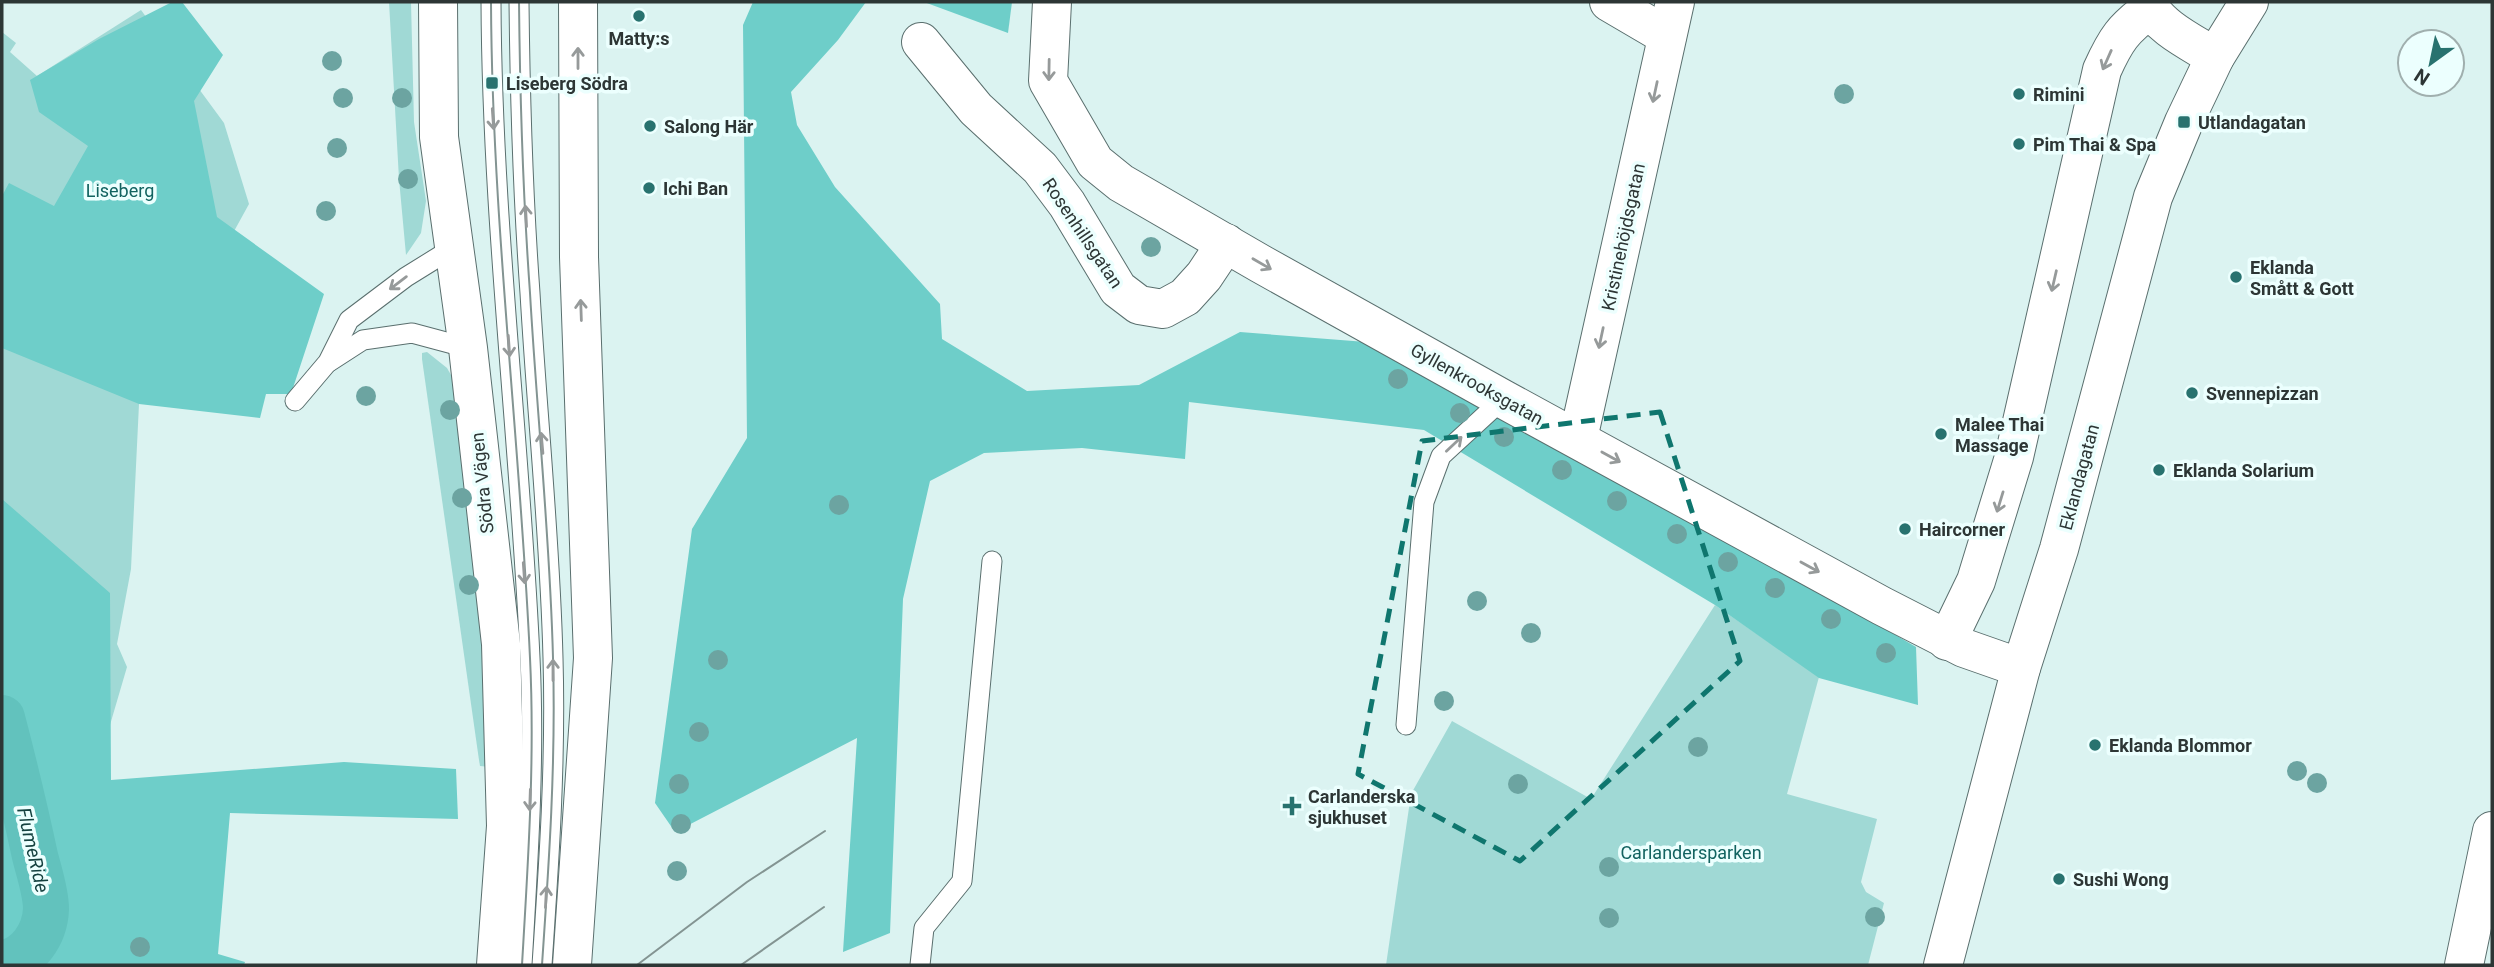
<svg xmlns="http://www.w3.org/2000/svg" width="2494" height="967" viewBox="0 0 2494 967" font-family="Roboto,sans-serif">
<rect width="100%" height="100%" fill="#dbf3f1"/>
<g fill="#a0d9d5">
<polygon points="389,2 411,2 414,122 426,201 421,233 406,255 399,179"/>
<polygon points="141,10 224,123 249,204 139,404 131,569 117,644 127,667 90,793 2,965 2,32 16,43 10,52 37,76"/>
<polygon points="427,352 447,368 455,382 477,553 490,767 480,766 479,760 422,359 422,353"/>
<polygon points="1715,605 1819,677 1787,794 1877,819 1861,882 1866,892 1884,903 1868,965 1386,965 1411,794 1452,721 1591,799"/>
</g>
<g fill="#6ecec9">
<polygon points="172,2 182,2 223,55 194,101 217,217 324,294 291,394 266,394 260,418 139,404 2,348 2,196 9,183 54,206 88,146 39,112 30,80 99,39"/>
<polygon points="753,2 866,2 838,40 791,92 797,125 835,187 940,304 942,339 1027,391 1139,385 1240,332 1366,342 1504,405 1916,647 1918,705 1819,678 1715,605 1424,430 1189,402 1185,459 1082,448 984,453 930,481 903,599 890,933 843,952 857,738 675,832 655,803 692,529 747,438 743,25"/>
<polygon points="924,2 1012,2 1008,33"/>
<polygon points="2,499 110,593 111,780 344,762 456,769 458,819 230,813 218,954 245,962 244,965 2,965"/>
</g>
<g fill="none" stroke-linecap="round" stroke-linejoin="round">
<path stroke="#62c2bd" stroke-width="46" d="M2,718C14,764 25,809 35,856C39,872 46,892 46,909C45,934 28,960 2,963"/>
<g stroke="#5a6f6e" stroke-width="21">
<g id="service">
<path d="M491,2C492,221 520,439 530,658C535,760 528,863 522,965"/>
<path d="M519,2C520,99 523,196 530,293C537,415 550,536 553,658C556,761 549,863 542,965"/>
<polyline points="329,362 363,340 412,333 468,348"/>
<polyline points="295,401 328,362 349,320 406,277 456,246"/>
<polyline points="1406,725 1424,502 1441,456 1503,399"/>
<polyline points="920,965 924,928 962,881 992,561"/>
</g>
</g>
<g stroke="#5a6f6e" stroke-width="40">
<g id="minor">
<polyline points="1052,2 1048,81 1095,162 1121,183 1261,264 1503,399 1882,606 1964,648 2021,668"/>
<polyline points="1609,2 1667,36"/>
<path d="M2147,2C2158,27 2193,43 2215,57"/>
<polyline points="921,42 976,109 1040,168 1067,204 1118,289 1139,305 1163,309 1185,297 1204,276 1226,243"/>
<polyline points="1578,439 1675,2"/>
<path d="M1947,641L1976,581L2014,457L2102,70C2116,39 2123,29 2150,9"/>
<polyline points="2464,965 2492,831"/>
</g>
</g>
<g stroke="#5a6f6e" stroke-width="40">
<polyline id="tertiary" points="1943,965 2021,668 2059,549 2153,197 2184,122 2215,57 2249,2"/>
</g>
<g stroke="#5a6f6e" stroke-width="40">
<g id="secondary">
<polyline points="438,2 439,137 468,348 501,644 506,826 496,965"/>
<polyline points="572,965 593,658 579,257 578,2"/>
</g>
</g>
<use href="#service" stroke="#fff" stroke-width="19"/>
<use href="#minor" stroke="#fff" stroke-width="38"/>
<use href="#tertiary" stroke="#fff" stroke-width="38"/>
<use href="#secondary" stroke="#fff" stroke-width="38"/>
<g stroke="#839492" stroke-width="2">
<path d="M491,2C492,221 520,439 530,658C535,760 528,863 522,965"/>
<path d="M519,2C520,99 523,196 530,293C537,415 550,536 553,658C556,761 549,863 542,965"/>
<polyline points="637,965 747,882 825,831"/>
<polyline points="741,965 824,907"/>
</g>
</g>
<g fill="#6ca4a1">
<circle cx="332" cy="61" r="10"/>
<circle cx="1844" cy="94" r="10"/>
<circle cx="343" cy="98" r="10"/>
<circle cx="402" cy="98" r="10"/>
<circle cx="337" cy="148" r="10"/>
<circle cx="408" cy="179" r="10"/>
<circle cx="326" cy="211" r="10"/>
<circle cx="1151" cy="247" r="10"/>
<circle cx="1398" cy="379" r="10"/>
<circle cx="366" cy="396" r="10"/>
<circle cx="450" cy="410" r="10"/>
<circle cx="1460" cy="413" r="10"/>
<circle cx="1504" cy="437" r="10"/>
<circle cx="1562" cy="470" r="10"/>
<circle cx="462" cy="498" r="10"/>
<circle cx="1617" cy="501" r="10"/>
<circle cx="839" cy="505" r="10"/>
<circle cx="1677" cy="534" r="10"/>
<circle cx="1728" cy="562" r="10"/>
<circle cx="469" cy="585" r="10"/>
<circle cx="1775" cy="588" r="10"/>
<circle cx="1477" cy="601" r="10"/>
<circle cx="1831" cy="619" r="10"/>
<circle cx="1531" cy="633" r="10"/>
<circle cx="1886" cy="653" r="10"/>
<circle cx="718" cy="660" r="10"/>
<circle cx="1444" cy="701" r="10"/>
<circle cx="699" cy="732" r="10"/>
<circle cx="1698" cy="747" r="10"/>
<circle cx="2297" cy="771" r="10"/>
<circle cx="2317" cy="783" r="10"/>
<circle cx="679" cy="784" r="10"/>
<circle cx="1518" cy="784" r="10"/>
<circle cx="681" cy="824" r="10"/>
<circle cx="1609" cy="867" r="10"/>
<circle cx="677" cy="871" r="10"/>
<circle cx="1875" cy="917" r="10"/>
<circle cx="1609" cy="918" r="10"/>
<circle cx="140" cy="947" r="10"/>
</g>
<defs><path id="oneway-shaft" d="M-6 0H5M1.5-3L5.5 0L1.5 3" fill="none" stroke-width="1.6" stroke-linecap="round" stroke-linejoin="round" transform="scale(1.75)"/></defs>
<g stroke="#969a9a">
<use href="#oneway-shaft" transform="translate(578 58) rotate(-90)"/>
<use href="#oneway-shaft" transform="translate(2107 60) rotate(114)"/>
<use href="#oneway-shaft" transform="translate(1049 70) rotate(91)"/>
<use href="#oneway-shaft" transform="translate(1655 92) rotate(102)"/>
<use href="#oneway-shaft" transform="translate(493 119) rotate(86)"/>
<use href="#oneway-shaft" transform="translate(526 216) rotate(-93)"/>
<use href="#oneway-shaft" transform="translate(1262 264) rotate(30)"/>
<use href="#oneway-shaft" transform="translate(2054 281) rotate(103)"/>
<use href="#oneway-shaft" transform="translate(398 283) rotate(143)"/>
<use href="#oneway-shaft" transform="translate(581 310) rotate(-92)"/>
<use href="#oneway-shaft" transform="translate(1601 338) rotate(102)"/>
<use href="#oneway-shaft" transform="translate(509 346) rotate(86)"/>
<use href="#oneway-shaft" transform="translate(542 443) rotate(-95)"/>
<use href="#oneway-shaft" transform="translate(1454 444) rotate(-43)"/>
<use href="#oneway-shaft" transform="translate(1611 457) rotate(29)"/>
<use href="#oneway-shaft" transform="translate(2000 502) rotate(107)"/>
<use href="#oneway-shaft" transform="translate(1810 567) rotate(29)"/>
<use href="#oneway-shaft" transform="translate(524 573) rotate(86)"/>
<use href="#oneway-shaft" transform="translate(553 670) rotate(-90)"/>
<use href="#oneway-shaft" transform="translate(530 800) rotate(92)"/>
<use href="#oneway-shaft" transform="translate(546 897) rotate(-87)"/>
</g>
<path fill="none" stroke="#0f766e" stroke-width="5" stroke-dasharray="14 9" stroke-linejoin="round" d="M1660,412L1740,661L1520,861L1358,774L1422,441Z"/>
<g fill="#28726f" stroke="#ecfffe" stroke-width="2.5">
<circle cx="639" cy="16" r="7"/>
<rect x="485" y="76" width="14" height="14" rx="3.5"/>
<circle cx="2019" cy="94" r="7"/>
<rect x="2177" y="115" width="14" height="14" rx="3.5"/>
<circle cx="650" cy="126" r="7"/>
<circle cx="2019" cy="144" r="7"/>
<circle cx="649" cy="188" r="7"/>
<circle cx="2236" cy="277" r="7"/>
<circle cx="2192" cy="393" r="7"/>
<circle cx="1941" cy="434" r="7"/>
<circle cx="2159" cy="470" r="7"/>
<circle cx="1905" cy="529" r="7"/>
<circle cx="2095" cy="745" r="7"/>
<path d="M1288.5 795.5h7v7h7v7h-7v7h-7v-7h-7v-7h7z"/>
<circle cx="2059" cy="879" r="7"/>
</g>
<g text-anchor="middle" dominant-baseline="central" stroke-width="7" stroke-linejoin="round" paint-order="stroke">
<g font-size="18" font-weight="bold" fill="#2d3635" stroke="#ecfffe" text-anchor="start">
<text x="639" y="38" text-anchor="middle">Matty:s</text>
<text x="506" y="83">Liseberg Södra</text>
<text x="2033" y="94">Rimini</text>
<text x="2198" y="122">Utlandagatan</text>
<text x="664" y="126">Salong Här</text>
<text x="2033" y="144">Pim Thai &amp; Spa</text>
<text x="663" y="188">Ichi Ban</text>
<text x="2250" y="267">Eklanda<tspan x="2250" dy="21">Smått &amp; Gott</tspan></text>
<text x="2206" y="393">Svennepizzan</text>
<text x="1955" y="424">Malee Thai<tspan x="1955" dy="21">Massage</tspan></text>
<text x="2173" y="470">Eklanda Solarium</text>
<text x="1919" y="529">Haircorner</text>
<text x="2109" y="745">Eklanda Blommor</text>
<text x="1308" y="796">Carlanderska<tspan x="1308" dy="21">sjukhuset</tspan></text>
<text x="2073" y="879">Sushi Wong</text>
</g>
<g font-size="18" fill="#126360" stroke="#ecfffe">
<text x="120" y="190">Liseberg</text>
<text x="1691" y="852">Carlandersparken</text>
</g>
<g font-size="18" fill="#2d3635" stroke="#ecfffe">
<text transform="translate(1083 233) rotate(56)">Rosenhillsgatan</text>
<text transform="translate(1623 237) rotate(-78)">Kristinehöjdsgatan</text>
<text transform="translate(1477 384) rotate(29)">Gyllenkrooksgatan</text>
<text transform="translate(2079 477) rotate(-75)">Eklandagatan</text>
<text transform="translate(482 483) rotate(-96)">Södra Vägen</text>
</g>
<g font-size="19" font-style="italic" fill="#14413f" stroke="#ecfffe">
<text transform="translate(33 850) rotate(77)">FlumeRide</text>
</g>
</g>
<rect width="2494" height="967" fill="none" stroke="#2d3635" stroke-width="7"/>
<g transform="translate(2431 63) rotate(213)"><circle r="33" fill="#ecfffe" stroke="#a0afae" stroke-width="2"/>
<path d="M0-5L12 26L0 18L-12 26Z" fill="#28726f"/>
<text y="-10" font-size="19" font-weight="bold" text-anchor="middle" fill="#2d3635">N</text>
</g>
</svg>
